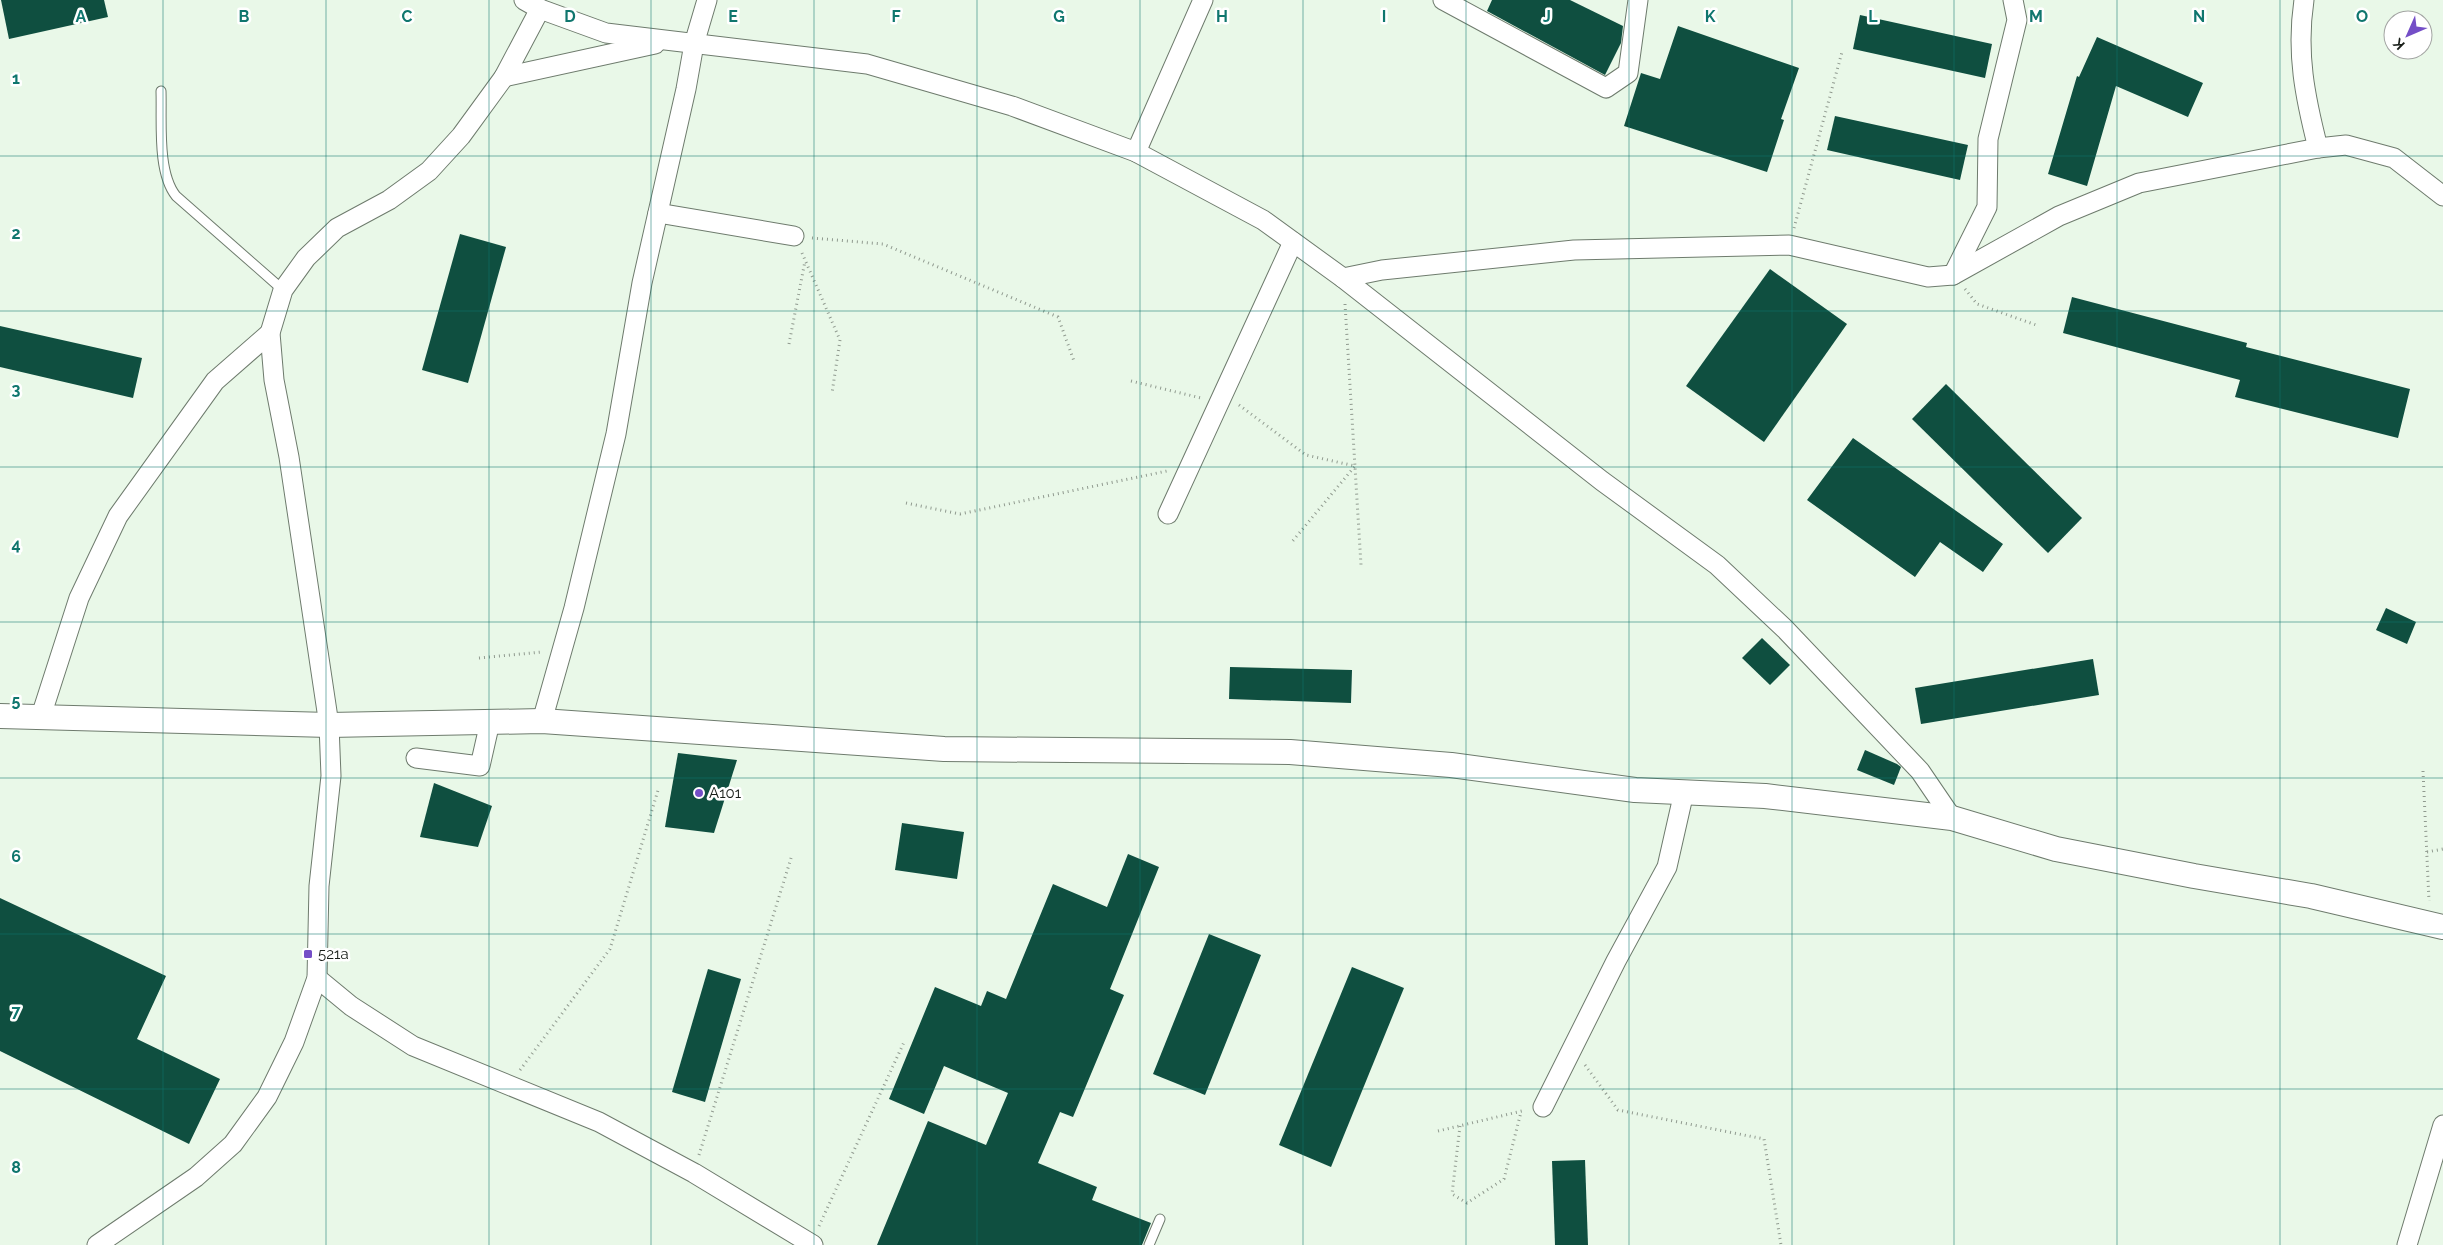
<svg xmlns="http://www.w3.org/2000/svg" width="2443" height="1245" viewBox="0 0 2443 1245" font-family="Raleway,sans-serif">
<rect width="100%" height="100%" fill="#e9f8e8"/>
<g fill="#0f4f40">
<polygon points="1,0 104,0 108,17 9,39"/>
<polygon points="1492,0 1570,0 1623,26 1621,43 1605,75 1487,11"/>
<polygon points="1860,15 1992,44 1985,78 1853,49"/>
<polygon points="1678,26 1799,68 1781,119 1784,120 1767,172 1624,126 1641,73 1660,79"/>
<polygon points="2097,37 2203,83 2188,117 2116,86 2087,186 2048,174 2077,76 2079,77"/>
<polygon points="1835,116 1968,145 1960,180 1827,150"/>
<polygon points="460,234 506,247 468,383 422,370"/>
<polygon points="1770,269 1847,324 1764,442 1686,386"/>
<polygon points="2072,297 2247,343 2246,347 2410,389 2398,438 2235,397 2240,380 2063,333"/>
<polygon points="0,326 142,358 133,398 0,367"/>
<polygon points="1946,384 2082,518 2048,553 1912,419"/>
<polygon points="1853,438 2003,544 1983,572 1940,542 1915,577 1807,500"/>
<polygon points="2386,608 2416,622 2407,644 2376,630"/>
<polygon points="1762,638 1790,665 1770,685 1742,658"/>
<polygon points="2093,659 2099,695 1921,724 1915,688"/>
<polygon points="1230,667 1352,670 1351,703 1229,699"/>
<polygon points="1865,750 1897,764 1901,767 1894,785 1857,770"/>
<polygon points="678,753 737,760 714,833 665,827"/>
<polygon points="434,783 492,806 478,847 420,837"/>
<polygon points="902,823 964,832 957,879 895,870"/>
<polygon points="1128,854 1159,867 1110,989 1124,995 1073,1117 1060,1112 1038,1163 1097,1187 1092,1200 1151,1223 1142,1245 877,1245 928,1121 986,1145 1008,1093 944,1066 924,1114 889,1099 935,987 981,1006 987,991 1006,999 1053,884 1107,907"/>
<polygon points="0,898 166,976 137,1039 220,1079 189,1144 0,1051"/>
<polygon points="1209,934 1261,955 1205,1095 1153,1074"/>
<polygon points="1352,967 1404,988 1331,1167 1279,1145"/>
<polygon points="708,969 741,979 705,1102 672,1092"/>
<polygon points="1585,1160 1588,1245 1555,1245 1552,1161"/>
</g>
<g fill="none" stroke-linecap="round" stroke-linejoin="round">
<g stroke="#6e7b6d" stroke-width="11">
<g id="service">
<path d="M161,91C162,122 157,172 176,196L283,290"/>
<polyline points="1149,1245 1160,1219"/>
</g>
</g>
<g stroke="#6e7b6d" stroke-width="21">
<g id="minor">
<polyline points="524,0 540,9 606,33 867,64 1012,106 1136,152 1263,220 1343,278 1602,481 1717,565 1785,629 1920,771 1952,818"/>
<polyline points="1443,0 1606,88 1628,73 1638,0"/>
<path d="M2304,0C2296,53 2305,97 2318,148"/>
<polyline points="504,77 655,44"/>
<polyline points="1136,152 1203,0"/>
<polyline points="658,213 794,236"/>
<polyline points="1953,275 1987,207 1988,139 2017,20 2013,0"/>
<polyline points="1343,278 1382,270 1574,250 1789,245 1928,277 1953,275 2059,216 2139,183 2318,148 2346,145 2394,158 2443,196"/>
<polyline points="1168,514 1293,242"/>
<polyline points="41,716 79,598 118,516 215,381 270,333"/>
<polyline points="542,721 574,608 616,434 642,283 686,89 694,44 707,0"/>
<polyline points="416,758 480,766 490,722"/>
<polyline points="317,978 351,1006 413,1046 599,1122 694,1173 813,1245"/>
<polyline points="1543,1107 1616,961 1667,867 1684,792"/>
<polyline points="97,1245 196,1177 233,1144 267,1097 294,1042 317,978 319,886 331,776 329,725 289,457 274,380 270,333 283,290 306,258 337,228 389,200 429,171 461,136 504,77 540,9"/>
<polyline points="2407,1245 2443,1125"/>
</g>
</g>
<g stroke="#6e7b6d" stroke-width="26">
<polyline id="tertiary" points="0,716 329,725 542,721 944,749 1290,752 1451,765 1635,790 1765,796 1952,818 2056,849 2194,876 2311,896 2443,927"/>
</g>
<g stroke="#909a8f" stroke-width="3" stroke-dasharray="1 4" stroke-linecap="butt">
<polyline points="1794,228 1842,52"/>
<polyline points="812,238 883,244 1058,317 1074,361"/>
<polyline points="802,253 840,340 832,393"/>
<polyline points="1965,289 1977,304 2039,326"/>
<polyline points="1345,304 1361,565"/>
<polyline points="789,344 805,261"/>
<polyline points="1131,381 1201,398"/>
<polyline points="1239,405 1306,455 1355,466 1291,543"/>
<polyline points="906,503 960,514 1167,471"/>
<polyline points="479,658 542,652"/>
<polyline points="2423,771 2429,901"/>
<polyline points="2427,852 2443,849"/>
<polyline points="1585,1065 1618,1110 1764,1139 1781,1245"/>
<polyline points="520,1070 610,949 659,787"/>
<polyline points="1460,1126 1452,1194 1467,1203 1504,1179 1521,1112"/>
<polyline points="1438,1131 1522,1111"/>
<polyline points="699,1155 792,855"/>
<polyline points="819,1226 905,1040"/>
</g>
<use href="#service" stroke="#fff" stroke-width="9"/>
<use href="#minor" stroke="#fff" stroke-width="19"/>
<use href="#tertiary" stroke="#fff" stroke-width="24"/>
</g>
<path fill="none" stroke="#0f766e" stroke-width="1" stroke-opacity="0.55" d="M163,0V1245M326,0V1245M489,0V1245M651,0V1245M814,0V1245M977,0V1245M1140,0V1245M1303,0V1245M1466,0V1245M1629,0V1245M1792,0V1245M1954,0V1245M2117,0V1245M2280,0V1245M0,156H2443M0,311H2443M0,467H2443M0,622H2443M0,778H2443M0,934H2443M0,1089H2443"/>
<g fill="#744ec7" stroke="#fff" stroke-width="2">
<circle cx="699" cy="793" r="5"/>
<rect x="303" y="949" width="10" height="10" rx="2.5"/>
</g>
<g text-anchor="middle" dominant-baseline="central" stroke-width="5" stroke-linejoin="round" paint-order="stroke">
<g font-size="15" fill="#191e19" stroke="#fff" text-anchor="start">
<text x="709" y="793">A101</text>
<text x="318" y="954">521a</text>
</g>
</g>
<g font-size="16" text-anchor="middle" font-weight="bold" fill="#0f766e" stroke="#fff" stroke-width="5" stroke-linejoin="round" paint-order="stroke">
<text x="81" y="22">A</text>
<text x="244" y="22">B</text>
<text x="407" y="22">C</text>
<text x="570" y="22">D</text>
<text x="733" y="22">E</text>
<text x="896" y="22">F</text>
<text x="1059" y="22">G</text>
<text x="1222" y="22">H</text>
<text x="1384" y="22">I</text>
<text x="1547" y="22">J</text>
<text x="1710" y="22">K</text>
<text x="1873" y="22">L</text>
<text x="2036" y="22">M</text>
<text x="2199" y="22">N</text>
<text x="2362" y="22">O</text>
<text x="16" y="84">1</text>
<text x="16" y="239">2</text>
<text x="16" y="395">3</text>
<text x="16" y="550">4</text>
<text x="16" y="706">5</text>
<text x="16" y="862">6</text>
<text x="16" y="1017">7</text>
<text x="16" y="1173">8</text>
</g>
<g transform="translate(2408 35) rotate(225)"><circle r="24" fill="#ffffff" stroke="#a3a5a3"/>
<path d="M0-4L9 19L0 12L-9 19Z" fill="#744ec7"/>
<text y="-8" font-size="14" font-weight="bold" text-anchor="middle" fill="#191e19">K</text>
</g>
</svg>
